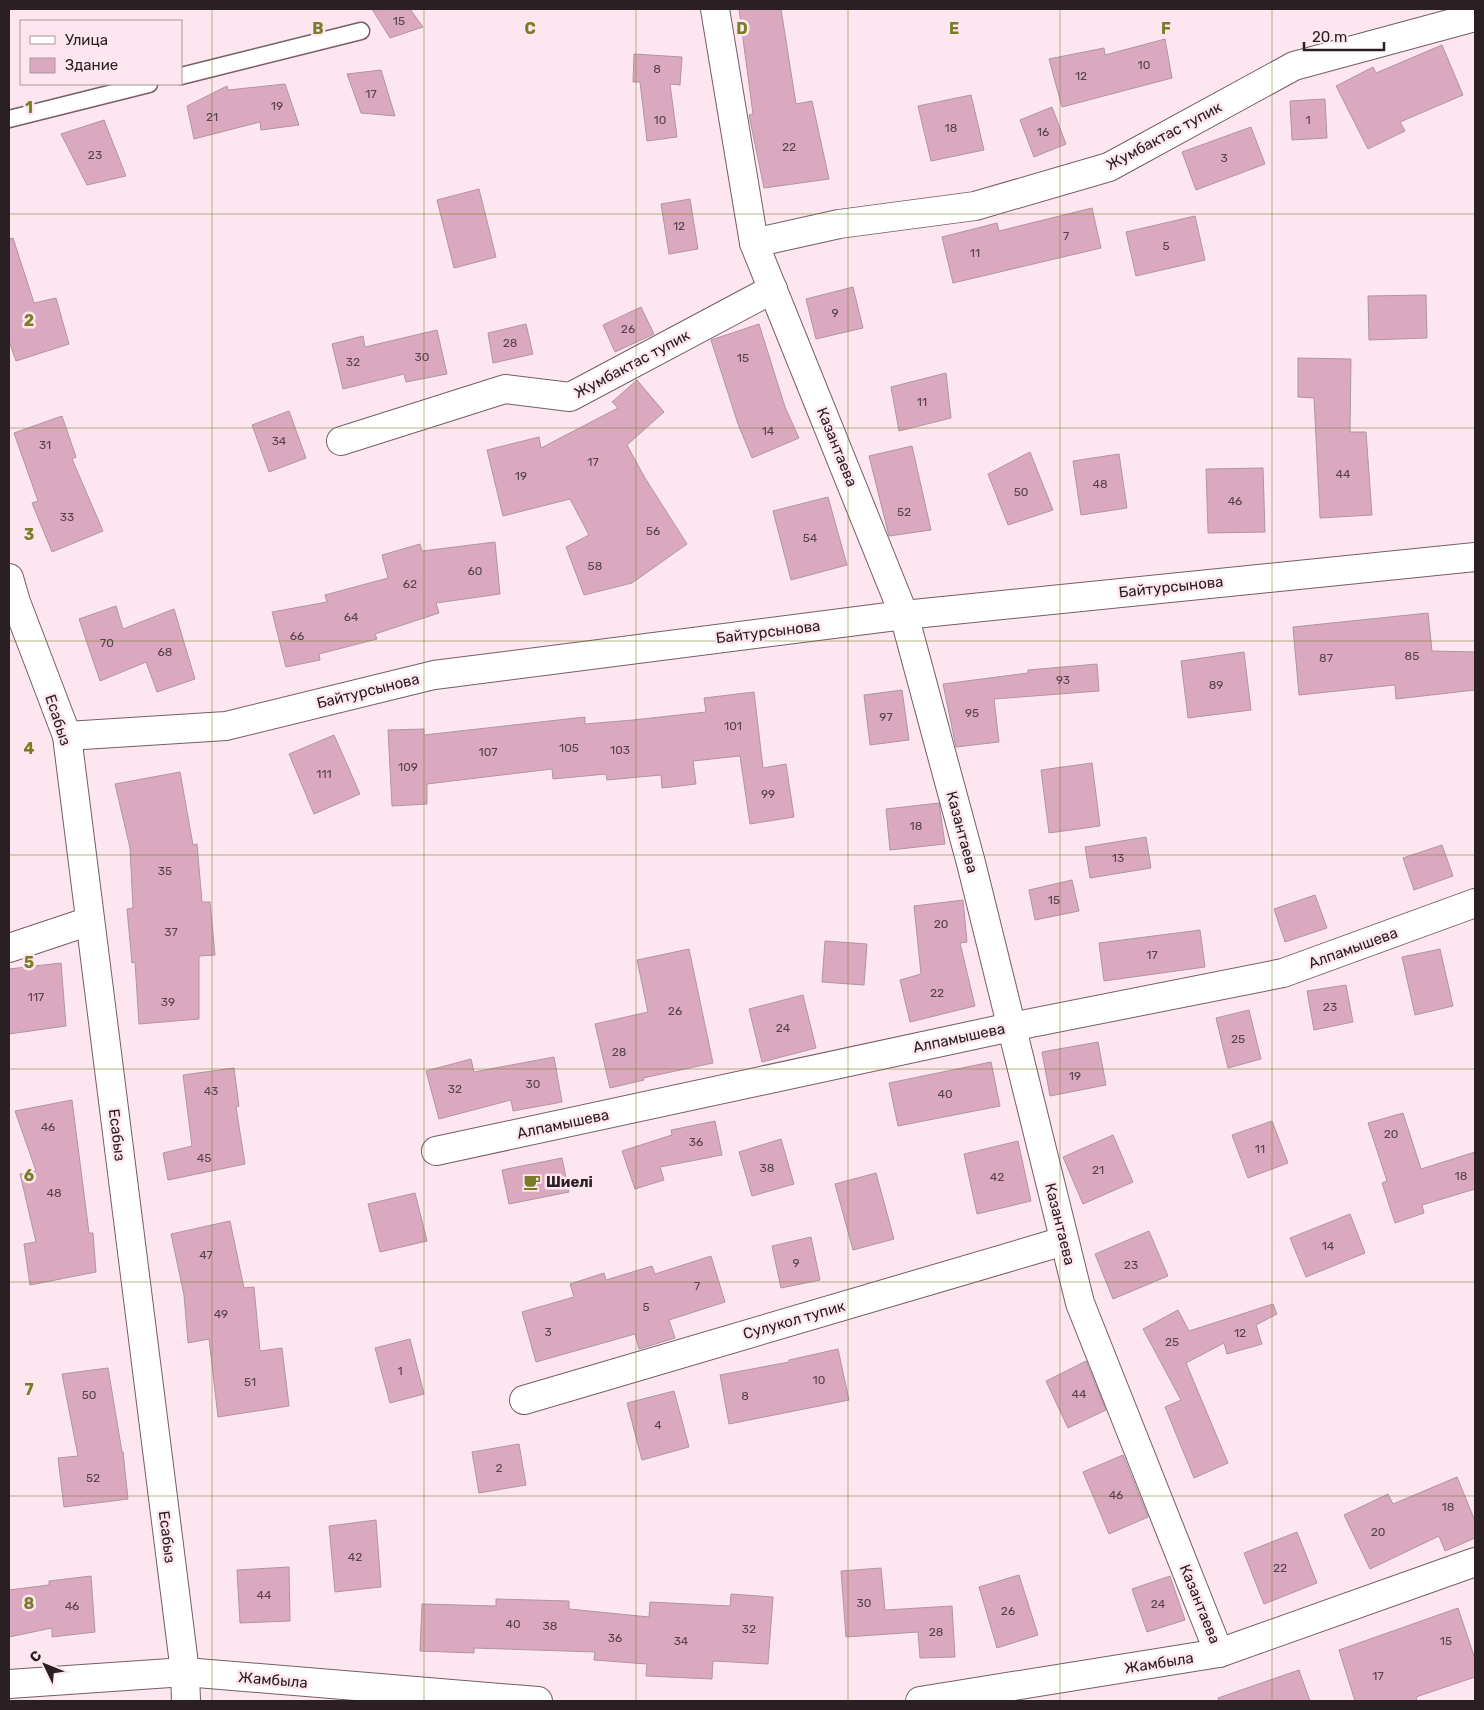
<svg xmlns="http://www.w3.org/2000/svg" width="1484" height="1710" viewBox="0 0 1484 1710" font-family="Rubik,sans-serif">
<rect width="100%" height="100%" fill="#fee6f0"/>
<g fill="#dba9bf" stroke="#b095a0">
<polygon points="372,9 410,9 423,27 390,38"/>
<polygon points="739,9 781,9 796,104 812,101 829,179 764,188 749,115 753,114"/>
<polygon points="1165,39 1172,78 1062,107 1049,59 1104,48 1105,55"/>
<polygon points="1442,45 1463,95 1400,122 1405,131 1368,149 1336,86 1373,67 1376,73"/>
<polygon points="634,54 682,57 680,85 670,84 677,137 647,141 640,82 633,82"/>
<polygon points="381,70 395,116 361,113 347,74"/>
<polygon points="285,84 299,125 261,130 260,122 194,139 187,106 227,86 228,90"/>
<polygon points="971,95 984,150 931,161 918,106"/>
<polygon points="1325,99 1327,138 1292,140 1290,101"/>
<polygon points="1052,107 1066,144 1034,157 1020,120"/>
<polygon points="104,120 126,176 87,185 61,134"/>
<polygon points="1251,127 1265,164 1196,190 1182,152"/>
<polygon points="479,189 496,257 454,268 437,200"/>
<polygon points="690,199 698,249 669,254 661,204"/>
<polygon points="1092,208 1101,248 953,283 942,237 997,223 999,231"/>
<polygon points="1195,216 1205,260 1136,276 1126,232"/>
<polygon points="13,238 34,303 56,298 69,344 16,361 9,341 9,239"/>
<polygon points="853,287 863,328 816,339 806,299"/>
<polygon points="1426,295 1427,338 1369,340 1368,296"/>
<polygon points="641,307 654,334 615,352 603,325"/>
<polygon points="526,324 533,354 493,363 488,333"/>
<polygon points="759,324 785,407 799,438 752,458 738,424 711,340"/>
<polygon points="437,330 447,374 406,382 404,374 343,389 332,344 363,336 365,347"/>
<polygon points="1298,358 1351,359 1350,432 1366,432 1372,515 1320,518 1314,398 1298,397"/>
<polygon points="946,373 951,418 899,431 891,387"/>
<polygon points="637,380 664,412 627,445 645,478 687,544 632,583 584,595 566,547 589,535 570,499 503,516 487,450 539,437 541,448 618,408 612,402"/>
<polygon points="289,411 306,458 269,472 252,425"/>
<polygon points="62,416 76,457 72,459 103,531 52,552 32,503 38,501 14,433"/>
<polygon points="912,446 931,530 889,536 869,456"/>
<polygon points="1030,452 1053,510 1008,525 988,474"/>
<polygon points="1119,454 1127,508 1081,515 1073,461"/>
<polygon points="1263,468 1265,532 1208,533 1206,469"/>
<polygon points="828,497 847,565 791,580 773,511"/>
<polygon points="495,542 500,594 436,603 439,613 375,634 377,639 319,654 320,660 286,667 272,612 327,602 325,595 388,578 382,555 420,544 422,551"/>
<polygon points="116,606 123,629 174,609 195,679 157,692 146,662 100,681 79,619"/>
<polygon points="1428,613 1432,651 1475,652 1475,690 1396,699 1395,685 1299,695 1293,627"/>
<polygon points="1244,652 1251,710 1188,718 1181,661"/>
<polygon points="1097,664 1099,691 994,699 999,742 956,747 943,684 1028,673 1028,670"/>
<polygon points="902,690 909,740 870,745 864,695"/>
<polygon points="754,692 763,768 786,764 794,817 750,824 740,756 693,761 696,784 662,788 661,775 607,780 606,774 553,779 552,769 427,784 427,804 392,806 388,730 424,729 424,735 585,717 585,724 633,720 706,712 704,698"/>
<polygon points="334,735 360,794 314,814 289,754"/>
<polygon points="1092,763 1100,826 1049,833 1041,770"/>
<polygon points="180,772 193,845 197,844 202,902 210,902 215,955 199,956 199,1019 139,1024 135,962 132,963 127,909 133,908 130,848 115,784"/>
<polygon points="939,803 945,844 890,850 886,809"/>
<polygon points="1146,837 1151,868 1090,878 1085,847"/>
<polygon points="1442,845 1453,876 1414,890 1403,858"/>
<polygon points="1072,880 1079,911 1035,920 1029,890"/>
<polygon points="1315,895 1327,928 1285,942 1274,909"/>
<polygon points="963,900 967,942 960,943 975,1006 910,1022 900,980 921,974 914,906"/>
<polygon points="1200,930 1205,967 1104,981 1099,943"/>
<polygon points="825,941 867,944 864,985 822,982"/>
<polygon points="689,949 713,1063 643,1078 644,1080 610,1088 595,1024 648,1012 637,960"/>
<polygon points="1440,949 1453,1006 1415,1015 1402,957"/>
<polygon points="61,963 66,1026 9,1034 9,969"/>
<polygon points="1346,985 1353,1022 1314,1030 1307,991"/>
<polygon points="803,995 816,1048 762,1062 749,1009"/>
<polygon points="1249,1010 1261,1059 1228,1068 1216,1018"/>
<polygon points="1098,1042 1106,1085 1050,1096 1042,1052"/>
<polygon points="554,1057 562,1102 513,1111 511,1100 439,1119 426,1071 471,1059 474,1072"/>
<polygon points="991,1062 1000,1106 898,1126 889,1083"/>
<polygon points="234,1068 239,1106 236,1107 245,1164 168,1180 163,1153 192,1146 183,1075"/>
<polygon points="72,1100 89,1233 93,1233 96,1272 30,1285 24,1244 36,1242 20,1174 36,1171 15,1111"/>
<polygon points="1403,1113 1421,1169 1475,1152 1475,1189 1422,1205 1424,1213 1395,1223 1382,1183 1387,1181 1368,1123"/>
<polygon points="715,1121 722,1155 660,1167 664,1180 635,1189 622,1151 672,1135 671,1130"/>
<polygon points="1272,1121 1288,1163 1248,1178 1232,1135"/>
<polygon points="1113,1135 1133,1182 1083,1204 1063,1157"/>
<polygon points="781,1139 794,1184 752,1196 739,1152"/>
<polygon points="1018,1141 1031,1201 977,1214 964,1154"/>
<polygon points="562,1158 569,1192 509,1204 502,1170"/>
<polygon points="876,1173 894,1239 853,1250 835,1184"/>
<polygon points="415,1193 427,1241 380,1252 368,1204"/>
<polygon points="1350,1214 1365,1253 1306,1277 1290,1238"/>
<polygon points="230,1221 244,1288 254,1287 260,1351 282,1348 289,1406 218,1417 209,1339 188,1343 184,1295 171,1234"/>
<polygon points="1149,1231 1168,1276 1113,1299 1095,1254"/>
<polygon points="811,1237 820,1280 781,1288 772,1246"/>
<polygon points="711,1256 725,1302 669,1320 675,1338 639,1349 635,1334 536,1362 522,1312 574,1297 570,1284 604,1273 606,1280 652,1266 655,1274"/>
<polygon points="1273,1304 1277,1314 1256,1325 1262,1344 1227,1354 1224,1343 1186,1363 1228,1463 1194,1478 1165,1407 1181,1400 1143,1329 1178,1310 1189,1331"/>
<polygon points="410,1339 424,1394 390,1403 375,1348"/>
<polygon points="838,1349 849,1400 729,1424 720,1375 789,1362 789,1360"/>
<polygon points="1086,1361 1106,1410 1068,1428 1046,1381"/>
<polygon points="108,1368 122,1452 123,1452 128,1499 64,1507 58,1458 78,1456 62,1374"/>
<polygon points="674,1391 689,1447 642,1460 627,1403"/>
<polygon points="519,1444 526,1485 479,1493 472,1452"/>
<polygon points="1123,1455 1148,1517 1109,1534 1083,1472"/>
<polygon points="1457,1477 1475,1521 1475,1538 1445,1551 1439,1536 1370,1569 1344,1515 1388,1494 1393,1504"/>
<polygon points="376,1520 381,1587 335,1592 329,1526"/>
<polygon points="1297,1532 1317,1583 1264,1604 1244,1553"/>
<polygon points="289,1567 290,1621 240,1623 237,1570"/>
<polygon points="881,1568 885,1610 952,1606 955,1657 920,1658 918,1632 846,1637 841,1571"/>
<polygon points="1019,1575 1038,1635 997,1648 979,1587"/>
<polygon points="91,1576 95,1632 52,1637 52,1628 9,1637 9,1590 49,1585 49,1581"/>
<polygon points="1170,1576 1185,1620 1147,1632 1132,1589"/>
<polygon points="731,1594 773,1597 768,1664 713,1661 712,1679 646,1676 647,1664 594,1660 595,1652 474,1648 474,1653 420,1651 422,1604 496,1606 496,1599 569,1601 569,1609 649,1617 650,1602 730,1606"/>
<polygon points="1458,1608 1475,1659 1475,1677 1416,1697 1417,1701 1355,1701 1339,1650"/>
<polygon points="1299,1670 1310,1701 1219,1701 1218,1698"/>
</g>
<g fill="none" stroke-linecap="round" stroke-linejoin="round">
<g stroke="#755d67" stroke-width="19">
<g id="service">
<polyline points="181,76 361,31"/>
<polyline points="9,119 149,84"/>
</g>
</g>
<g stroke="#755d67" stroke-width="30">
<g id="minor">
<polyline points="715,9 754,243 904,615 971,863 1080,1303 1219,1653"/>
<polyline points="754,243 839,224 975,206 1109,167 1294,66 1475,17"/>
<polyline points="341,441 505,389 570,397 773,289"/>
<polyline points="67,736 185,1672 186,1701"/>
<polyline points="9,948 90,921"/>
<polyline points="436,1151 1011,1027 1283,973 1475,903"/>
<polyline points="524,1400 1064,1241"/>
<polyline points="9,1684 185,1672 538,1701"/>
<polyline points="920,1701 1219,1653 1475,1562"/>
</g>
</g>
<g stroke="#755d67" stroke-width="30">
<polyline id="secondary" points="9,578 16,602 67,736 226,726 434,675 904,615 1475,557"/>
</g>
<use href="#service" stroke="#fff" stroke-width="16"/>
<use href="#minor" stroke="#fff" stroke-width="28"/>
<use href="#secondary" stroke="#fff" stroke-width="28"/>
</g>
<path fill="none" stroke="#797d26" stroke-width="1" stroke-opacity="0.55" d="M212,9V1701M424,9V1701M636,9V1701M848,9V1701M1060,9V1701M1272,9V1701M9,214H1475M9,428H1475M9,641H1475M9,855H1475M9,1069H1475M9,1282H1475M9,1496H1475"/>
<defs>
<g id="cafe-bare" transform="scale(1.35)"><path d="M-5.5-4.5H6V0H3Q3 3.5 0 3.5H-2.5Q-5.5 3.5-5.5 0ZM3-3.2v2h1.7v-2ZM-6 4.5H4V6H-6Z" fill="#797d26" stroke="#fee6f0" stroke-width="2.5" paint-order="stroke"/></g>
</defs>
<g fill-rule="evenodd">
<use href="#cafe-bare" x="532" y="1182"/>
</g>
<g text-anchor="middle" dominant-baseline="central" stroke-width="5" stroke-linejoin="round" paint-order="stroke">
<g font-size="12" fill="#56424b">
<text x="399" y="21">15</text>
<text x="1144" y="65">10</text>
<text x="657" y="69">8</text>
<text x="1081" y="76">12</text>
<text x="371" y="94">17</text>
<text x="277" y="106">19</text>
<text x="212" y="117">21</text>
<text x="660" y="120">10</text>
<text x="1308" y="120">1</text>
<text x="951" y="128">18</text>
<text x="1043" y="132">16</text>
<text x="789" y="147">22</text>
<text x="95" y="155">23</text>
<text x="1224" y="158">3</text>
<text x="679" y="226">12</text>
<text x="1066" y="236">7</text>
<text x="1166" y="246">5</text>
<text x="975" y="253">11</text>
<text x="835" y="313">9</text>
<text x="628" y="329">26</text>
<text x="510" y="343">28</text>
<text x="422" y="357">30</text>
<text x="743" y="358">15</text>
<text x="353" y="362">32</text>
<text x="922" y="402">11</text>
<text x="768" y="431">14</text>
<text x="279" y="441">34</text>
<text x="45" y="445">31</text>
<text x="593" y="462">17</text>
<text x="1343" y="474">44</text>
<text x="521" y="476">19</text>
<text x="1100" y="484">48</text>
<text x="1021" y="492">50</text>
<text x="1235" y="501">46</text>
<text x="904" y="512">52</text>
<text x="67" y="517">33</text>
<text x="653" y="531">56</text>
<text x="810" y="538">54</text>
<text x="595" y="566">58</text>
<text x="475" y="571">60</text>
<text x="410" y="584">62</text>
<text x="351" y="617">64</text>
<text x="297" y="636">66</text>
<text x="107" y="643">70</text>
<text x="165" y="652">68</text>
<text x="1412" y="656">85</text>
<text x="1326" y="658">87</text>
<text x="1063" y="680">93</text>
<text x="1216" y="685">89</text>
<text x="972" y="713">95</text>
<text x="886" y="717">97</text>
<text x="733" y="726">101</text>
<text x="569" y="748">105</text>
<text x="620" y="750">103</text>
<text x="488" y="752">107</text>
<text x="408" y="767">109</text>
<text x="324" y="774">111</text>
<text x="768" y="794">99</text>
<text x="916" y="826">18</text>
<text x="1118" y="858">13</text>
<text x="165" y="871">35</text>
<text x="1054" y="900">15</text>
<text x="941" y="924">20</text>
<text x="171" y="932">37</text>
<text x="1152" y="955">17</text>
<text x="937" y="993">22</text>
<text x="36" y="997">117</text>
<text x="168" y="1002">39</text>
<text x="1330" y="1007">23</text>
<text x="675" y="1011">26</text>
<text x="783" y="1028">24</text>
<text x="1238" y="1039">25</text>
<text x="619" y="1052">28</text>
<text x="1075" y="1076">19</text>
<text x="533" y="1084">30</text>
<text x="455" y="1089">32</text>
<text x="211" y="1091">43</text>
<text x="945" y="1094">40</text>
<text x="48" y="1127">46</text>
<text x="1391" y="1134">20</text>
<text x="696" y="1142">36</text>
<text x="1260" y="1149">11</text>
<text x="204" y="1158">45</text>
<text x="767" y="1168">38</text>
<text x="1098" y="1170">21</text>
<text x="1461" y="1176">18</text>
<text x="997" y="1177">42</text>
<text x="54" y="1193">48</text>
<text x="1328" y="1246">14</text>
<text x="206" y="1255">47</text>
<text x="796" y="1263">9</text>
<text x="1131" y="1265">23</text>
<text x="697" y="1286">7</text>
<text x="646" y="1307">5</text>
<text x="221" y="1314">49</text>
<text x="548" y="1332">3</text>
<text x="1240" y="1333">12</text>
<text x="1172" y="1342">25</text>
<text x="400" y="1371">1</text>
<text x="819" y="1380">10</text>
<text x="250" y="1382">51</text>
<text x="1079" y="1394">44</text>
<text x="89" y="1395">50</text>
<text x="745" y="1396">8</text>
<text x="658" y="1425">4</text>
<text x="499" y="1468">2</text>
<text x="93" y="1478">52</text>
<text x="1116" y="1495">46</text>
<text x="1448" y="1507">18</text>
<text x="1378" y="1532">20</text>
<text x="355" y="1557">42</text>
<text x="1280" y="1568">22</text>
<text x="264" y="1595">44</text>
<text x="864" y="1603">30</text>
<text x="1158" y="1604">24</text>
<text x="72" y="1606">46</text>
<text x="1008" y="1611">26</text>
<text x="513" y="1624">40</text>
<text x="550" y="1626">38</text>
<text x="749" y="1629">32</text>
<text x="936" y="1632">28</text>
<text x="615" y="1638">36</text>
<text x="681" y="1641">34</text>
<text x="1446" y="1641">15</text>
<text x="1378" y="1676">17</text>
</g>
<g font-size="15" fill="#2a2024" stroke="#fee6f0">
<text transform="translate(1164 136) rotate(-28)">Жумбактас тупик</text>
<text transform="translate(632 364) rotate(-28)">Жумбактас тупик</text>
<text transform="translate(837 447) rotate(68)">Казантаева</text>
<text transform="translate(1171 587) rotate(-6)">Байтурсынова</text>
<text transform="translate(768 632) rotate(-7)">Байтурсынова</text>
<text transform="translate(368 691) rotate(-14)">Байтурсынова</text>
<text transform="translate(58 720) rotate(72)">Есабыз</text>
<text transform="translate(962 832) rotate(75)">Казантаева</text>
<text transform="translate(1353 948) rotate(-20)">Алпамышева</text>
<text transform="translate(959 1038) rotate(-12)">Алпамышева</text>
<text transform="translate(563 1124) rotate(-12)">Алпамышева</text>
<text transform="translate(117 1135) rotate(83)">Есабыз</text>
<text transform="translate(1060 1224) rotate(76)">Казантаева</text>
<text transform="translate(794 1320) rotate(-16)">Сулукол тупик</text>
<text transform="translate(167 1537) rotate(83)">Есабыз</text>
<text transform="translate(1200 1604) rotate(68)">Казантаева</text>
<text transform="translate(1159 1663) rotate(-9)">Жамбыла</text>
<text transform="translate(273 1680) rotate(5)">Жамбыла</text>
</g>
<g font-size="15" font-weight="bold" fill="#2a2024" stroke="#fee6f0" text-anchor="start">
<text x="546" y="1182">Шиелі</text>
</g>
</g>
<g font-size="16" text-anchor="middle" font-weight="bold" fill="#797d26" stroke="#fee6f0" stroke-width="5" stroke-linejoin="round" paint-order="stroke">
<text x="318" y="34">B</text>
<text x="530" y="34">C</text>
<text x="742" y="34">D</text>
<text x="954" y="34">E</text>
<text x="1166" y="34">F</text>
<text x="29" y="113">1</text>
<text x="29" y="326">2</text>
<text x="29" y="540">3</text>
<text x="29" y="754">4</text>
<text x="29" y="968">5</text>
<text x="29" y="1181">6</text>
<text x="29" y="1395">7</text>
<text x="29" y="1609">8</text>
</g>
<rect width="1484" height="1710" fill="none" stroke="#2a2024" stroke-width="20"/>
<rect x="20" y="20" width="162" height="65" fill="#fee6f0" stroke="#a9979e"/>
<rect x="30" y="36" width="25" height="8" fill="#ffffff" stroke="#a9979e"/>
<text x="65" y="45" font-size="15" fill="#2a2024">Улица</text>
<rect x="30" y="58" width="25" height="15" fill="#dba9bf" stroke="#a9979e"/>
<text x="65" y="70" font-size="15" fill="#2a2024">Здание</text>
<g transform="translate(45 1665) rotate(313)" stroke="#fee6f0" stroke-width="4" paint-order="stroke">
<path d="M0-4L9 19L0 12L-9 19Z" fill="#2a2024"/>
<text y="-8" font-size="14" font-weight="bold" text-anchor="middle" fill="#2a2024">С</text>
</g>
<path d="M1304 42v8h80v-8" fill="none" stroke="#2a2024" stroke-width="2.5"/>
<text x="1312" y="42" font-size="15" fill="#2a2024" stroke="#fee6f0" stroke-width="4" paint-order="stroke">20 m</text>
</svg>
